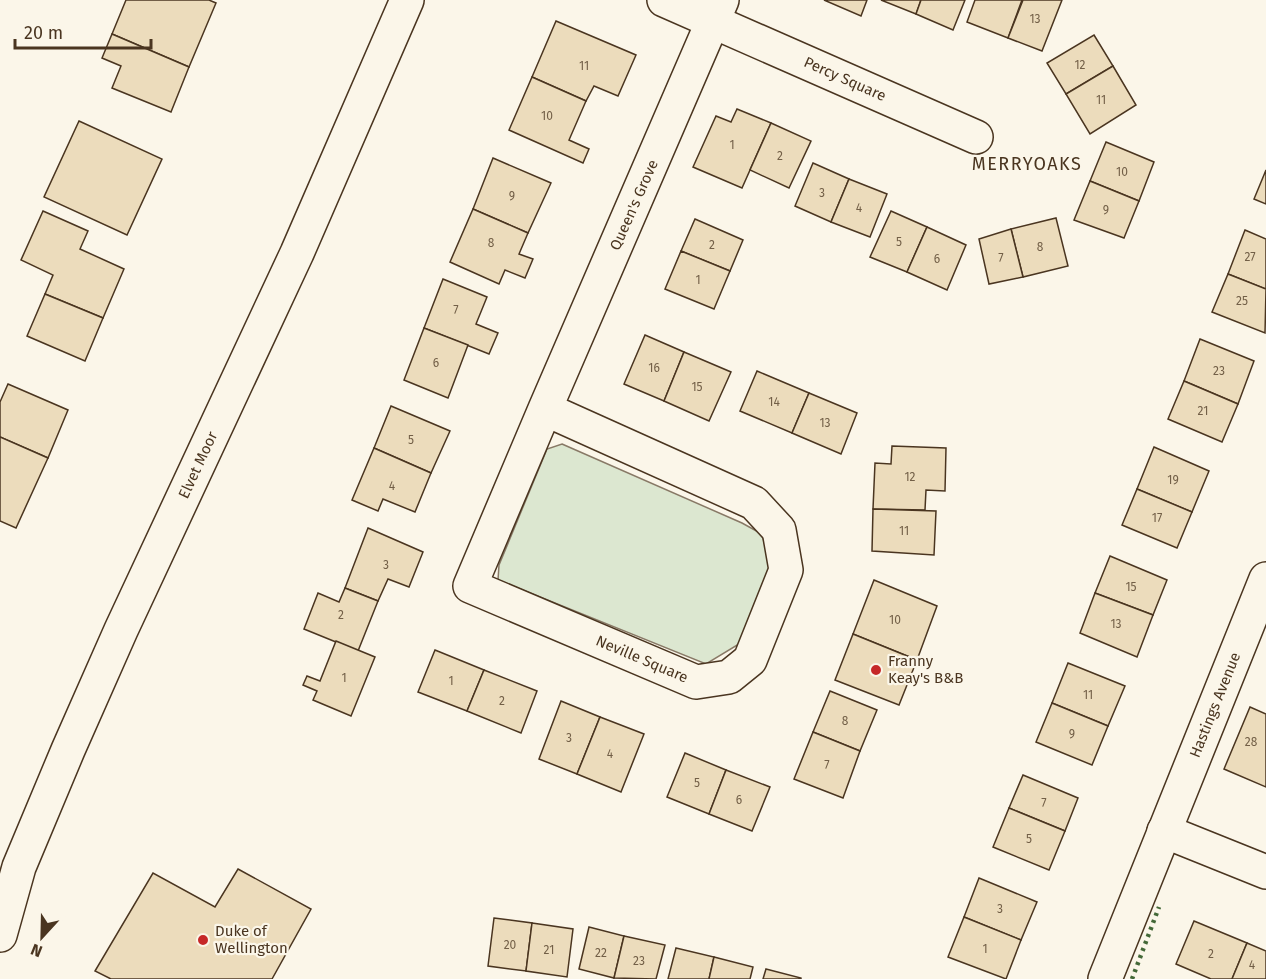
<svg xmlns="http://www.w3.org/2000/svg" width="1266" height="979" viewBox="0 0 1266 979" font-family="'Fira Sans',sans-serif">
<rect width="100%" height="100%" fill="#fbf6e9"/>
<polygon fill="#dce7d0" stroke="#887966" stroke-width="1.5" points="562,444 742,523 762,534 771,569 739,644 706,664 498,580 499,565 547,449"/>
<g fill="#ecdcbc" stroke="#4a3520" stroke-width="1.5">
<polygon points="126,0 209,0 216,3 189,67 112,34"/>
<polygon points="824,0 867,0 861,16"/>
<polygon points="881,0 921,0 916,14"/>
<polygon points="921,0 965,0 953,30 916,14"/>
<polygon points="975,0 1022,0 1008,38 967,22"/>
<polygon points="1023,0 1062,0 1042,51 1008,38"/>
<polygon points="556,21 636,55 618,96 594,86 586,101 532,77"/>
<polygon points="112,34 189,67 171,112 112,88 121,66 102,58"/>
<polygon points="1094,35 1113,66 1066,94 1047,63"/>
<polygon points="1113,66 1136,105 1090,134 1066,94"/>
<polygon points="532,77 586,101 569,140 589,149 583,163 509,130"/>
<polygon points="737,109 771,123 742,188 693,167 716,116 731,122"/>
<polygon points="79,121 162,159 127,235 44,197"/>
<polygon points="771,123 811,141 789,188 750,170"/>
<polygon points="1106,142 1154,162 1139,201 1090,181"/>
<polygon points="493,158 551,183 528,233 473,209"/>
<polygon points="813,163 849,179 831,222 795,206"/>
<polygon points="1266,170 1266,204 1254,199"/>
<polygon points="849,179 887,194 870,237 831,222"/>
<polygon points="1090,181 1139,201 1124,238 1074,220"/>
<polygon points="473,209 528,233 519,254 533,259 525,278 505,270 499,284 450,262"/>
<polygon points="43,211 88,231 80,249 124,269 103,318 45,294 53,275 21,260"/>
<polygon points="891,211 927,227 907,272 870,257"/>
<polygon points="1056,218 1068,266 1023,277 1011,229"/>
<polygon points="695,219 743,240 730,271 681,251"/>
<polygon points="927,227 966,245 947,290 907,272"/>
<polygon points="1011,229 1023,277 989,284 979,239"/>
<polygon points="1245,230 1266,239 1266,289 1228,274"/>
<polygon points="681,251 730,271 714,309 665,289"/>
<polygon points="1228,274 1266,289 1265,333 1212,312"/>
<polygon points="443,279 487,297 476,324 498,333 489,354 424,328"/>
<polygon points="45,294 103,318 85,361 27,336"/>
<polygon points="424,328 468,345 448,398 404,380"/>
<polygon points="645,335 684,352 664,401 624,384"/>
<polygon points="1200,339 1254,361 1238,404 1184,381"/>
<polygon points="684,352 731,372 709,421 664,401"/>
<polygon points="757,371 809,393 792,433 740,411"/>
<polygon points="1184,381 1238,404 1222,442 1168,419"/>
<polygon points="8,384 68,410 48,458 0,437 0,402"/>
<polygon points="809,393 857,413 841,454 792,433"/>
<polygon points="391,406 450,431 431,473 374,448"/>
<polygon points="0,437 48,458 16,528 0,521"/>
<polygon points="892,446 946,448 945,491 926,490 925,510 873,509 875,463 891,464"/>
<polygon points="1154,447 1209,471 1192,512 1137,489"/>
<polygon points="374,448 431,473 415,512 383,499 378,511 352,500"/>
<polygon points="1137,489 1192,512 1177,548 1122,525"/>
<polygon points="873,509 936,511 934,555 872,551"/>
<polygon points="368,528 423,552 409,587 388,579 378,601 345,588"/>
<polygon points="1110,556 1167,580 1153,615 1095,593"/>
<polygon points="874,580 937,606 917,660 853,634"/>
<polygon points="345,588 378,601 358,651 304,629 318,593 339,602"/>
<polygon points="1095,593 1153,615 1137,657 1080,633"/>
<polygon points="853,634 917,660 899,705 835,680"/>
<polygon points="336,641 375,657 351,716 313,700 317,691 303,685 307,676 320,681"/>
<polygon points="435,650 484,670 467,711 418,692"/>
<polygon points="1068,663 1125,686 1108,726 1052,703"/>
<polygon points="484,670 537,691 521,733 467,711"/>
<polygon points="830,691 877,710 860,751 813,732"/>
<polygon points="561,701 600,717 577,774 539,759"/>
<polygon points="1052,703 1108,726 1092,765 1036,742"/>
<polygon points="1250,707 1266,714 1266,787 1224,769"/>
<polygon points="600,717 644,734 621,792 577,774"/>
<polygon points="813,732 860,751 843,798 794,779"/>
<polygon points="685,753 726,770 709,814 667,797"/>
<polygon points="726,770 770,787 752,831 709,814"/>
<polygon points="1023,775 1078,798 1065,831 1009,808"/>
<polygon points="1009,808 1065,831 1049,870 993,847"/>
<polygon points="238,869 311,909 272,979 111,979 95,971 153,873 215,907"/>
<polygon points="979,878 1037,902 1021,940 964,917"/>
<polygon points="964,917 1021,940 1006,979 948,957"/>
<polygon points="494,918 532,923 526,971 488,966"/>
<polygon points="1194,921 1247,943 1232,979 1211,979 1176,964"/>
<polygon points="532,923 573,929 567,977 526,971"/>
<polygon points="589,927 624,936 614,978 579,969"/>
<polygon points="624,936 665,945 656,979 614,978"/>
<polygon points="1247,943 1266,951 1266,979 1232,979"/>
<polygon points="676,948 714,957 709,979 668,979"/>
<polygon points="714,957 753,967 750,979 709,979"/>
<polygon points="766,969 801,978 801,979 763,979"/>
</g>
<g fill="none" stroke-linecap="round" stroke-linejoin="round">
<g stroke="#4a3520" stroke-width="36">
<g id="minor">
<polyline points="664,0 976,137"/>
<polyline points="545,409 754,503 779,530 786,570 750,660 729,677 696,682 470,586 545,409 722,0"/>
<polyline points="1164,831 1266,872"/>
<polyline points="1105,979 1266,579"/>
</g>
</g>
<g stroke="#4a3520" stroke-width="36">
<polyline id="trunk" points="0,935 19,867 68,750 121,630 297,253 407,0"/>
</g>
<use href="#minor" stroke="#fbf6e9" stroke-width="33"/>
<use href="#trunk" stroke="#fbf6e9" stroke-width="33"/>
<polyline stroke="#436837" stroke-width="4.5" stroke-dasharray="3 4.5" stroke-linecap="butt" points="1132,979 1159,907"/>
</g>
<g fill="#c62828" stroke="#fbf6e9" stroke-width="2">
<circle cx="876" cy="670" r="6"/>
<circle cx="203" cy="940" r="6"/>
</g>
<g text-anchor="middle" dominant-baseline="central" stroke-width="4.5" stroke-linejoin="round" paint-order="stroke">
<g font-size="12" fill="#725f47">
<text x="1035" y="19">13</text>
<text x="1080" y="65">12</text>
<text x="584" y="66">11</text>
<text x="1101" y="100">11</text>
<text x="547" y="116">10</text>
<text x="732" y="145">1</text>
<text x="780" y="156">2</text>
<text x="1122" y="172">10</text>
<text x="822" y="193">3</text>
<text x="512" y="196">9</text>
<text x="859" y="208">4</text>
<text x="1106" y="210">9</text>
<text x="899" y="242">5</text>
<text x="491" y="243">8</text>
<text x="712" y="245">2</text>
<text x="1040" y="247">8</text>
<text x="1250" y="257">27</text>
<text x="1001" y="258">7</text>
<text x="937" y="259">6</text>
<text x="698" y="280">1</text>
<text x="1242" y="301">25</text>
<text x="456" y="310">7</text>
<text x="436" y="363">6</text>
<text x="654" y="368">16</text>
<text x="1219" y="371">23</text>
<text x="697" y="387">15</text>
<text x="774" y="402">14</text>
<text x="1203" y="411">21</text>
<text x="825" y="423">13</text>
<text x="411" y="440">5</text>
<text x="910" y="477">12</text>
<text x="1173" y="480">19</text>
<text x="392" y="486">4</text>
<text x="1157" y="518">17</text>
<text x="904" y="531">11</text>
<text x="386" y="565">3</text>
<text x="1131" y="587">15</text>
<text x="341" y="615">2</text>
<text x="895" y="620">10</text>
<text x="1116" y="624">13</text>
<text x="344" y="678">1</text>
<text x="451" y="681">1</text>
<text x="1088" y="695">11</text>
<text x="502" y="701">2</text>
<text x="845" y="721">8</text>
<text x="1072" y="734">9</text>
<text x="569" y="738">3</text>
<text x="1251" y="742">28</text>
<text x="610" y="754">4</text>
<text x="827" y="765">7</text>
<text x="697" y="783">5</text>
<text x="739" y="800">6</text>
<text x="1044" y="803">7</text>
<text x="1029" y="839">5</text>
<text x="1000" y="909">3</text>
<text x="510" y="945">20</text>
<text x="985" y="949">1</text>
<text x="549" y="950">21</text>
<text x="601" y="953">22</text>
<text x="1211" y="954">2</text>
<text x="639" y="961">23</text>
<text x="1252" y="965">4</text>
</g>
<g font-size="15" fill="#4a3520" stroke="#fbf6e9">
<text transform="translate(845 79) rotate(24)">Percy Square</text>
<text transform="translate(634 205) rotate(-66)">Queen's Grove</text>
<text transform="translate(198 465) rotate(-65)">Elvet Moor</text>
<text transform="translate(642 659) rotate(23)">Neville Square</text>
<text transform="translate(1215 705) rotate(-68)">Hastings Avenue</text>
</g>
<g font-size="15" fill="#4a3520" stroke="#fbf6e9" text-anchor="start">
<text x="888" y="661">Franny<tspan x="888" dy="17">Keay's B&amp;B</tspan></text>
<text x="215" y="931">Duke of<tspan x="215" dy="17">Wellington</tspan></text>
</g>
<g font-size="18" letter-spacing="1.5" fill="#4a3520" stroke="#fbf6e9">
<text x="1027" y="164">MERRYOAKS</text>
</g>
</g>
<g transform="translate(42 937) rotate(202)" stroke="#fbf6e9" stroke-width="4.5" paint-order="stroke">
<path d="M0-4.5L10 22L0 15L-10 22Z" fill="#4a3520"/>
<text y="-9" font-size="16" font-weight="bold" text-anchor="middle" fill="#4a3520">N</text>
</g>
<path d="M15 39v9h136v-9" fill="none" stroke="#4a3520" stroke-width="3"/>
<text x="24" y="39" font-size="18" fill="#4a3520" stroke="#fbf6e9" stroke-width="4.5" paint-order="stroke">20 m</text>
</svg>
